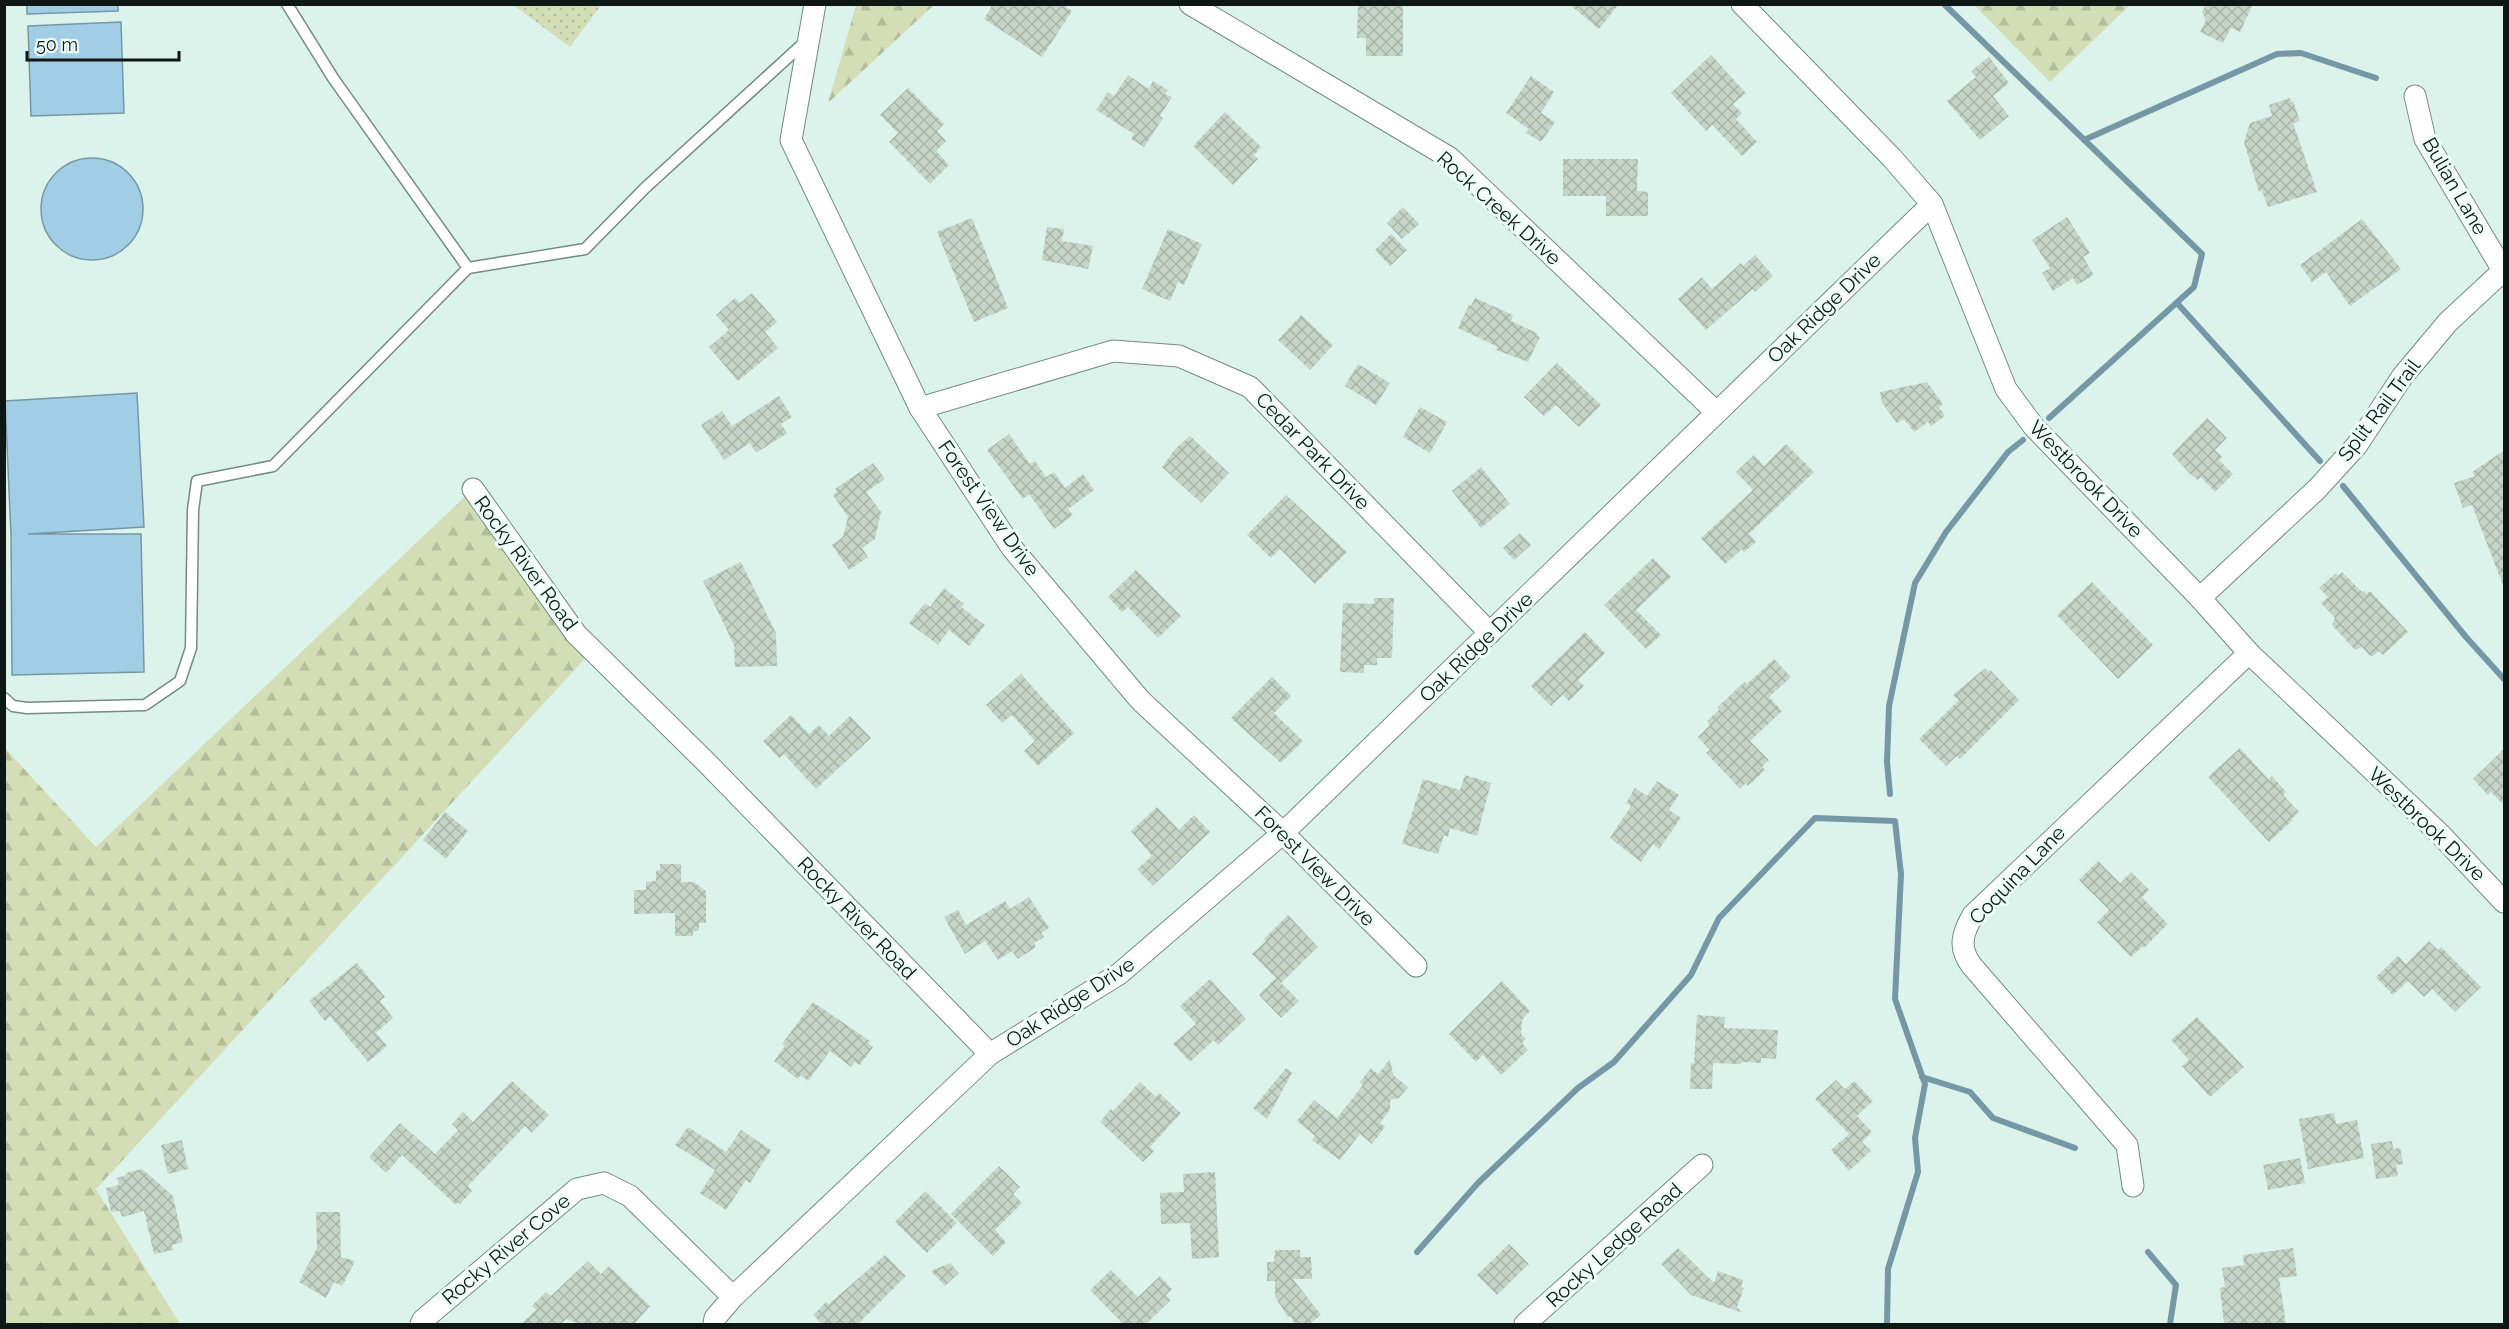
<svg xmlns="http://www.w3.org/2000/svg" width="2509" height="1329" viewBox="0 0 2509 1329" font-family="Raleway,sans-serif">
<defs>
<pattern id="grass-dots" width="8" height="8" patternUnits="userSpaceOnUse" patternTransform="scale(1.5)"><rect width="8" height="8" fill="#d3deb6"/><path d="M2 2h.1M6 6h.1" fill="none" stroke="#b4be9c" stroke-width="1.8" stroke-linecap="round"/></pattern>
<pattern id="forest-firs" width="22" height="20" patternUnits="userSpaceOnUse" patternTransform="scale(1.5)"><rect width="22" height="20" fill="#d3deb6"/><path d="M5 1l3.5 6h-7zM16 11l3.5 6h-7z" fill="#b4be9c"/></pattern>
<pattern id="building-cross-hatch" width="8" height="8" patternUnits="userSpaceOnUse" patternTransform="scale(1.5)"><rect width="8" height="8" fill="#c4d4c6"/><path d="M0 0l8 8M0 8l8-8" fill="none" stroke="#a7b5a9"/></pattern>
</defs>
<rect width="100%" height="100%" fill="#dcf3ec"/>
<polygon fill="url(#grass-dots)" points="513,5 601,5 570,47"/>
<g fill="url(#forest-firs)">
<polygon points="856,5 934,5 828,103"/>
<polygon points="1974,5 2130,5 2050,82"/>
<polygon points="473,489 592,651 96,1189 180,1324 5,1324 4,747 96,847"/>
</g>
<g fill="#a1cee5" stroke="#7597a6" stroke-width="1.5">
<polygon points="27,5 118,5 118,11 27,14"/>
<polygon points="121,22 124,113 31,116 28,26"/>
<circle cx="92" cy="209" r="51"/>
<polygon points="137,393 144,527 28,534 141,534 144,672 12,675 11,535 5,401"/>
</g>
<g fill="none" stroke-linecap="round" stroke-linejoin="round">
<g stroke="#7597a6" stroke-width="6">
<polyline points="1944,4 2202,254 2194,287 2049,418"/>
<polyline points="2084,140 2277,54 2301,53 2376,78"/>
<polyline points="2177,303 2320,461"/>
<polyline points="2343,486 2466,637 2504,679"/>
<polyline points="1890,794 1887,762 1889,706 1915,583 1946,532 2008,452 2023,440"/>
<polyline points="1922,1077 1970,1092 1993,1118 2075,1148"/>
<polyline points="1417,1252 1478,1183 1578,1088 1614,1062 1691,975 1719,918 1815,818 1895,821 1901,874 1895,999 1925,1084 1915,1138 1918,1172 1888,1269 1887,1324"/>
<polyline points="2148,1252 2176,1285 2170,1324"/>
</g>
</g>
<g fill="url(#building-cross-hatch)">
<polygon points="993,4 1062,4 1072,11 1042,57 984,19"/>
<polygon points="1358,4 1403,4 1403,56 1366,56 1366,38 1357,38"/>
<polygon points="1569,4 1619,4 1599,29"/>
<polygon points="2206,4 2253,4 2240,32 2231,28 2223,43 2200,32 2206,20 2202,12"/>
<polygon points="1711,55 1746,93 1733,104 1742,113 1736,119 1757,142 1742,156 1712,125 1706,131 1671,93"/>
<polygon points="1989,57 2009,83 1993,96 2009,116 1980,140 1947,101 1976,77 1971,71"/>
<polygon points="1128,75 1149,89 1153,81 1168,90 1165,94 1172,97 1160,116 1163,118 1144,147 1131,139 1134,134 1096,110 1108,92 1114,96"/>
<polygon points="1531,76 1554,92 1541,113 1555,122 1541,142 1526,133 1529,129 1506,113"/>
<polygon points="908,88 944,124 937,131 946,141 936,151 949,165 930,184 889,142 898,133 880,115"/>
<polygon points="2290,98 2291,102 2293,101 2300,121 2293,123 2317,192 2268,207 2262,191 2259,192 2244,142 2250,123 2272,116 2269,105"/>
<polygon points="1225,112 1261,147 1254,155 1258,159 1233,185 1193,146"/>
<polygon points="1563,159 1638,159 1637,191 1648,192 1648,216 1606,216 1606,196 1563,196"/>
<polygon points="1403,207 1419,224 1402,239 1387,223"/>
<polygon points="2067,217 2090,253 2083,257 2094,275 2077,285 2073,278 2053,291 2042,273 2050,268 2032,240"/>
<polygon points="972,218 1008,308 974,322 937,232"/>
<polygon points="2362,219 2401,269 2350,306 2326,272 2312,282 2300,265"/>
<polygon points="1047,227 1064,229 1062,241 1093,246 1088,269 1042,260"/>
<polygon points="1168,229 1202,244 1184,285 1178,282 1170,301 1142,289"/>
<polygon points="1391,234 1407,250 1390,266 1375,250"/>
<polygon points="1755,255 1773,276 1755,292 1753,289 1706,330 1678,299 1702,277 1712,289 1741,263 1743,266"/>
<polygon points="752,293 777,322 765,332 778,348 738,381 709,347 729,330 716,315 735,298 740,303"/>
<polygon points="1475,298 1513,315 1511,321 1537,333 1536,335 1540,337 1528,362 1496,350 1498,347 1458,328 1469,305 1471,306"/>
<polygon points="1301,315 1333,345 1310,370 1278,340"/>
<polygon points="1557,363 1601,405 1579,427 1556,405 1544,416 1524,397"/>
<polygon points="1358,364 1390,383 1376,405 1345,386"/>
<polygon points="1927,382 1943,404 1939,407 1945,416 1931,426 1928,422 1914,432 1904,419 1897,423 1882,403 1880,392"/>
<polygon points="779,396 792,417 781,424 787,433 756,453 750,443 724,460 701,425 722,411 732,426"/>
<polygon points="1420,407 1447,422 1430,453 1403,437"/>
<polygon points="2207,418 2227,438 2215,450 2222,457 2219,460 2233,474 2215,492 2201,477 2198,480 2189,473 2172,454"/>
<polygon points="1009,434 1030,464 1035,461 1046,477 1054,472 1065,488 1083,474 1094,490 1068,509 1073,515 1054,529 1029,494 1023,499 987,450"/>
<polygon points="1190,436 1229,473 1201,503 1162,467 1176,448"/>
<polygon points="1786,444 1814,472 1749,534 1756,542 1744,552 1742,549 1725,564 1701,538 1753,490 1736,472 1754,455 1764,466"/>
<polygon points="2505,450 2505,585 2503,585 2472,505 2463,508 2454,483 2475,476 2472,472"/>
<polygon points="873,463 885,479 866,492 881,512 875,539 862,548 868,557 849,570 832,545 843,537 848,517 833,495 837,492 835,489"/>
<polygon points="1481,467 1510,504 1481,528 1452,491"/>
<polygon points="1286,495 1347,552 1315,584 1280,549 1271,558 1247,535"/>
<polygon points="1520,533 1531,545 1514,560 1503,548"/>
<polygon points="1653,558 1671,577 1636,610 1661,635 1646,649 1604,605"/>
<polygon points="741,562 776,633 777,666 735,667 734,645 703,581"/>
<polygon points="1136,570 1181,616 1158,638 1128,607 1122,612 1108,597"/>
<polygon points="2342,572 2362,592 2364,591 2367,594 2370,591 2408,632 2383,655 2379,651 2373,656 2369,655 2362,647 2355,650 2332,625 2335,618 2321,603 2328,597 2319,588 2336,573 2338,576"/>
<polygon points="2092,582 2153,645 2118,679 2057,615"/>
<polygon points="944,588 964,604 961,607 985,625 969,646 949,630 938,645 909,623 925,603 930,607"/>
<polygon points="1374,598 1394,598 1392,658 1377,658 1377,665 1364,665 1364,673 1340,672 1343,603 1374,604"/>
<polygon points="1585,632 1605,653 1578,680 1584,686 1569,701 1563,695 1551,706 1531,686"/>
<polygon points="1774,659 1791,677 1769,697 1782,711 1750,741 1769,760 1762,767 1765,770 1748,786 1746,783 1740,789 1706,753 1710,750 1698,737 1710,725 1707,721 1719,710 1717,708 1745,681 1747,684"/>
<polygon points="1985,668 1989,672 1990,670 2019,700 1960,759 1957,756 1946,766 1919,739 1959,700 1953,695"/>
<polygon points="1021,674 1074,733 1038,766 1024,751 1035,741 1012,715 1002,723 986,705"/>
<polygon points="1272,677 1291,696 1274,713 1303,741 1281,763 1231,718"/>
<polygon points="791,715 809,734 819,725 829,736 850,716 871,738 816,789 784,754 779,758 763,741"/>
<polygon points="2240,748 2269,780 2272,776 2286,792 2283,795 2299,812 2291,819 2293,820 2269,842 2208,777"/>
<polygon points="2505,748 2505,806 2491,792 2488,795 2473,779"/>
<polygon points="1465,775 1491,783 1477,836 1450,828 1448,837 1444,835 1438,854 1402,844 1423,779 1460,790"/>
<polygon points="1657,781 1679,795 1669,810 1681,818 1659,849 1653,844 1641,862 1610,838 1631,806 1626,803 1635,788 1647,796"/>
<polygon points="1157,807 1179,830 1194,815 1210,832 1153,886 1137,869 1152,856 1131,831"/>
<polygon points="445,812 468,831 446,859 423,840"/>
<polygon points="2098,861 2120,883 2131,872 2149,890 2142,897 2168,924 2144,948 2143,946 2131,957 2097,922 2109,910 2079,880"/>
<polygon points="660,864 681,864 681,882 694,882 706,891 706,923 699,923 699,931 693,931 693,936 675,936 675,913 634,914 634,890 646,890 646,882 656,881 656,871 660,870"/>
<polygon points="1029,897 1049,928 1041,933 1044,937 1034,943 1036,947 1018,959 1012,951 998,960 985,941 965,954 944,917 958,910 966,925 1005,901 1010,909"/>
<polygon points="1288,915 1318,947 1281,983 1299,1001 1281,1018 1259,995 1276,978 1252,954 1266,941 1264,939"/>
<polygon points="2429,941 2438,950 2441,947 2481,987 2455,1012 2432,989 2424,997 2408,981 2393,995 2376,977 2398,956 2406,964"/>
<polygon points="357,963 385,997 380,1001 393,1018 376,1033 387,1046 368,1062 330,1016 325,1021 309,1001"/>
<polygon points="1210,979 1246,1019 1218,1045 1214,1040 1190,1062 1173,1044 1196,1024 1180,1006"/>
<polygon points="1502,981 1530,1011 1522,1020 1521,1034 1526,1039 1522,1043 1528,1050 1501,1075 1483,1055 1476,1062 1449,1034"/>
<polygon points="813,1002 870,1041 868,1043 873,1047 860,1065 855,1062 851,1067 830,1051 808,1081 801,1075 798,1079 774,1061 785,1046 782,1044"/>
<polygon points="1697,1015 1725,1017 1724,1028 1778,1030 1776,1059 1761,1058 1761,1063 1744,1062 1740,1064 1713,1063 1712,1089 1690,1089 1691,1063 1694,1064"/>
<polygon points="2197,1017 2244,1067 2210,1097 2182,1066 2189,1060 2171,1040"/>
<polygon points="1390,1059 1393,1075 1408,1087 1399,1098 1390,1100 1390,1110 1380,1123 1385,1127 1372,1144 1360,1134 1340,1160 1312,1140 1315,1136 1297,1121 1314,1100 1337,1118 1363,1085 1360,1082 1371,1068 1378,1074"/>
<polygon points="1286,1068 1292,1073 1267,1119 1253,1108"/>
<polygon points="1836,1080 1845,1089 1854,1081 1873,1101 1857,1116 1872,1132 1862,1142 1871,1151 1849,1171 1831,1150 1849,1134 1815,1099"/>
<polygon points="512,1081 549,1115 532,1133 525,1126 468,1186 472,1191 460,1204 458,1202 456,1205 402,1155 386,1173 369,1157 400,1123 435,1154 458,1130 452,1124 463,1112 473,1122"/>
<polygon points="1140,1082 1156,1097 1159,1093 1181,1113 1150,1147 1154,1151 1143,1162 1100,1122 1111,1109 1113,1111"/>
<polygon points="2334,1113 2336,1124 2357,1120 2364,1158 2308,1169 2299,1119"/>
<polygon points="688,1127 726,1152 741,1130 771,1150 750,1183 746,1180 726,1210 700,1193 715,1170 675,1145"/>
<polygon points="182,1140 188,1169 168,1174 161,1145"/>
<polygon points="2392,1141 2393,1149 2400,1148 2403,1164 2396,1165 2398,1176 2376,1179 2371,1144"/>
<polygon points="2300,1158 2305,1183 2268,1190 2263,1165"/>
<polygon points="999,1166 1020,1187 1013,1194 1022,1203 995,1230 1006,1242 993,1256 951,1214"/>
<polygon points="142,1169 173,1196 183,1242 172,1245 173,1250 154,1254 144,1211 122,1217 120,1211 111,1212 106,1188 119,1185 117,1178 126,1175 126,1173"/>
<polygon points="1215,1172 1219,1257 1192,1259 1190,1223 1161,1224 1160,1193 1184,1192 1183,1174"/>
<polygon points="925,1191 957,1223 927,1253 895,1222"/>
<polygon points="316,1212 340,1212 341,1257 355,1261 342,1286 334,1282 326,1298 299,1282 317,1248"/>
<polygon points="1509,1244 1529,1264 1497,1295 1477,1275"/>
<polygon points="1678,1248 1714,1283 1718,1271 1743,1280 1741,1287 1744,1288 1737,1307 1743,1313 1691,1295 1661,1264"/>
<polygon points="2293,1248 2297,1276 2279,1278 2286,1324 2224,1324 2220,1288 2225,1287 2222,1268 2244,1265 2243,1255"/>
<polygon points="1275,1250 1300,1250 1300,1257 1311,1257 1312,1279 1293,1279 1321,1315 1309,1324 1295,1324 1290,1316 1288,1317 1275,1297 1275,1281 1267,1281 1267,1262 1274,1262"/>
<polygon points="885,1255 906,1276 858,1324 822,1324 813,1315 826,1302 829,1304"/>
<polygon points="588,1261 601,1274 609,1266 650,1306 634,1324 580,1324 566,1319 561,1324 521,1324 536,1310 532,1306 546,1292 551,1296"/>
<polygon points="950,1263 959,1273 945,1286 931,1271"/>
<polygon points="1111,1270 1138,1297 1160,1276 1172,1289 1166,1295 1171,1300 1146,1324 1123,1324 1090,1290"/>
</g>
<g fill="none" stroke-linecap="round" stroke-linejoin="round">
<g stroke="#758a84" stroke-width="13">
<g id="service">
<polyline points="468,268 585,249 645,188 806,41"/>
<polyline points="4,698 13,706 27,708 145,705 180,681 191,648 193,510 197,481 273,466 468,268 333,78 287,4"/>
</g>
</g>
<g stroke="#758a84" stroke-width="23">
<g id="minor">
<polyline points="815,4 791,140 920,408 1012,548 1140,700 1283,833 1416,966"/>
<polyline points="1190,4 1450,158 1716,412"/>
<polyline points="1742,4 1892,158 1932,204 2006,389 2034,427 2200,598 2249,653 2440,834 2504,902"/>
<polyline points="2415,96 2425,139 2504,272"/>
<polyline points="920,408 1113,351 1179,356 1250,387 1490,633"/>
<polyline points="473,489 576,634 707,763 990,1054"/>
<polyline points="2200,598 2317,489 2357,445 2402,377 2448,322 2504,270"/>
<path d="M2133,1186L2127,1145L1972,966C1958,948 1962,934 1973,915L2249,653"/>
<polyline points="421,1324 423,1320 577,1189 604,1183 630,1196 733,1297"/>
<polyline points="714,1324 715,1318 733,1297 990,1054 1119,974 1283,833 1932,204"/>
<polyline points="1525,1324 1702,1165"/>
</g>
</g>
<use href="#service" stroke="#fff" stroke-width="10"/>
<use href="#minor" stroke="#fff" stroke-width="21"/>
</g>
<g text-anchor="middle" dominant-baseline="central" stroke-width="6" stroke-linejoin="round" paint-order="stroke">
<g font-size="20" fill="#0f1714" stroke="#ecfff9">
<text transform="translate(2455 186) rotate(60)">Bulian Lane</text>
<text transform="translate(1499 208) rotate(42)">Rock Creek Drive</text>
<text transform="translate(1824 308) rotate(-44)">Oak Ridge Drive</text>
<text transform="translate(2379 410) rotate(-53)">Split Rail Trail</text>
<text transform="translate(1313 451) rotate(46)">Cedar Park Drive</text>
<text transform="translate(2086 479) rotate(46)">Westbrook Drive</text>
<text transform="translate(989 508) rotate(55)">Forest View Drive</text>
<text transform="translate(526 563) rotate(54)">Rocky River Road</text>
<text transform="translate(1476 647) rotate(-44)">Oak Ridge Drive</text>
<text transform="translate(2427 824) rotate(44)">Westbrook Drive</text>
<text transform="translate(1315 866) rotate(45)">Forest View Drive</text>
<text transform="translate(2017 875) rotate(-46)">Coquina Lane</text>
<text transform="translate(857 918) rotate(46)">Rocky River Road</text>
<text transform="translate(1070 1002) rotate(-33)">Oak Ridge Drive</text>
<text transform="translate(1614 1245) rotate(-42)">Rocky Ledge Road</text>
<text transform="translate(506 1249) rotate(-40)">Rocky River Cove</text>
</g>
</g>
<rect width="2509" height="1329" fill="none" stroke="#0f1714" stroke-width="12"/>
<path d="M27 51v9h152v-9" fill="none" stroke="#0f1714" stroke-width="3"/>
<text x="36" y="51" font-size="18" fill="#0f1714" stroke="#ecfff9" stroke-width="4.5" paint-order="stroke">50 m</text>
</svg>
